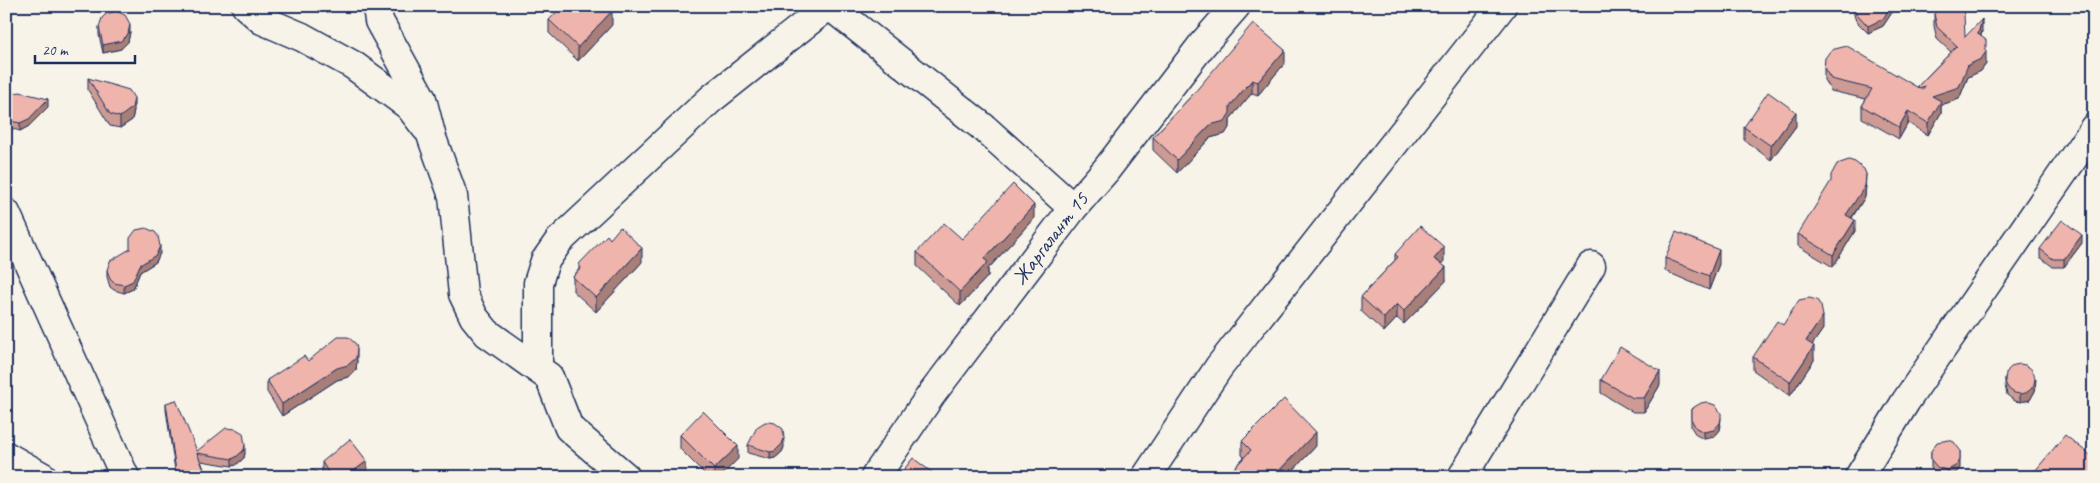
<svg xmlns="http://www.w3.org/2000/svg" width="2100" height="483" viewBox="0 0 2100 483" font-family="Caveat,sans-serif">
<rect width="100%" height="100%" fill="#f7f3e8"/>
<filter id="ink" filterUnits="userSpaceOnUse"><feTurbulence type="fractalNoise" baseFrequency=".02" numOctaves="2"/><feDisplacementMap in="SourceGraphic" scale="10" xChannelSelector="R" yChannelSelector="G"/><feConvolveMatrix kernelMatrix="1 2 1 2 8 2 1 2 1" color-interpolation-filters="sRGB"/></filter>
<g filter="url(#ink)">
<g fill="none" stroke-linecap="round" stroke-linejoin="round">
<g stroke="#1b2f5e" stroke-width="31">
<g id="minor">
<polyline points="246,6 262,20 302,37 353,65 409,106 426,128"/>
<polyline points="377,6 379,21 422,99 432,138 453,196 463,294 474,317 487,333 549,377 569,428 626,477"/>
<polyline points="830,6 984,128 1073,208"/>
<polyline points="6,213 125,477"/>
<polyline points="538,369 538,283 545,261 559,241 711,99 828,6"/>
<polyline points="6,456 43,477"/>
<path id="s1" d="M875,477L931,395L1073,208L1106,170L1202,45L1236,6"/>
<polyline points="1146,477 1219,367 1502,6"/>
<polyline points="1462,477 1591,266"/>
<polyline points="1859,477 1906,401 2094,128"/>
</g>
</g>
<use href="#minor" stroke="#f7f3e8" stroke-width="28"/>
</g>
<g fill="#ce9b94" stroke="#1b2f5e">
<polygon points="6,6 24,6 20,7"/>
<polygon points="1854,6 1891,14 1883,26 1868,33 1856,21 1854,15"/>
<polygon points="1934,14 1965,37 1982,31 1981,36 1986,64 1981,71 1968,77 1959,99 1941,105 1941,113 1928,135 1908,123 1899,139 1862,118 1862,106 1866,99 1831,91 1824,80 1824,68 1918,88 1918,86 1951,52 1937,39 1934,26"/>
<polygon points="549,20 612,25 578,61 549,33"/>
<polygon points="99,27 130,32 128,42 121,49 103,53 99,35"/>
<polygon points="1285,63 1258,95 1252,93 1230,119 1230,126 1225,134 1210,138 1177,173 1153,150 1153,137 1195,92"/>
<polygon points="88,78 134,110 132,120 120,128 110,126 88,90"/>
<polygon points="6,98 48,107 29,126 20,131 10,128 6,123"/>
<polygon points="1796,126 1771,160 1744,140 1744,127"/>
<polygon points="1866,186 1865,197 1852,218 1855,231 1833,267 1798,246 1798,234"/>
<polygon points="1034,218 988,269 988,276 960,306 917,266 917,252"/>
<polygon points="2082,243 2064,267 2053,267 2040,257 2040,249"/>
<polygon points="160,253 156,262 140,272 133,289 124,293 114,290 110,287 107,277 107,270"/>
<polygon points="1395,254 1444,261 1441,264 1446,281 1404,324 1397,318 1384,332 1361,311 1361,297 1395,260"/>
<polygon points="1665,258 1719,264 1709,290 1665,271"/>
<polygon points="2090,260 2094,260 2094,276 2090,268"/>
<polygon points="642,262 596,312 573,291 573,277 579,269 579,264"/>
<polygon points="1823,329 1812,345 1814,360 1790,396 1753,370 1753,357"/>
<polygon points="357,360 356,370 348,377 337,380 282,416 267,392 267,380 308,361"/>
<polygon points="2005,377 2036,386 2035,391 2030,400 2020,402 2015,401 2007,395 2005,385"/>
<polygon points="1601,380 1660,385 1644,412 1633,412 1601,393"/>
<polygon points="166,403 197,451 245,453 244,458 236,465 232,466 201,461 207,477 176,477 166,410"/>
<polygon points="1691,409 1721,425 1720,430 1714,437 1704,439 1696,435 1691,427"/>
<polygon points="680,435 738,459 720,477 708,477 680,449"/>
<polygon points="1242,441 1316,446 1287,477 1226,477 1244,457 1242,455"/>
<polygon points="748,445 784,447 782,452 775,458 770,459 748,453"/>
<polygon points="1931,451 1960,468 1957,472 1949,477 1938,475 1931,468"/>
<polygon points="322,462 367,474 364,477 306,477 322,475"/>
</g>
<g fill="#a77e78" stroke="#1b2f5e">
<polygon points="1891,6 1891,14 1883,26 1868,33 1868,26"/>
<polygon points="612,11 612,25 578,61 578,47"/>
<polygon points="1982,19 1982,31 1978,46 1978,34"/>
<polygon points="130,24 130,32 128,42 121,49 103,53 103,45"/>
<polygon points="1285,50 1285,63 1258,95 1258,82"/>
<polygon points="1986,52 1986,64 1981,71 1968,77 1959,99 1941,105 1941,113 1928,135 1928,123 1932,96 1968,65"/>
<polygon points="1252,80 1252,93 1230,119 1230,126 1225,134 1210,138 1177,173 1177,160 1210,125 1230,106"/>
<polygon points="134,98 134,110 132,120 120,128 120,117"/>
<polygon points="48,99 48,107 29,126 20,131 20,123"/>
<polygon points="1908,111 1908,123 1899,139 1899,127"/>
<polygon points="1796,112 1796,126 1771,160 1771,146"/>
<polygon points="1866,174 1865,197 1846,226 1846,215"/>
<polygon points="1034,205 1034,218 988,269 988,276 960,306 960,292 984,259"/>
<polygon points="1855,220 1855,231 1833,267 1833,255"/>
<polygon points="2082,235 2082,243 2064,267 2064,259"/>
<polygon points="160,246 160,253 156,262 140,272 133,289 124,293 124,285 140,265"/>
<polygon points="1444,247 1444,261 1434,273 1434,259"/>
<polygon points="642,248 642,262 596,312 596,298"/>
<polygon points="1719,250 1719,264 1709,290 1709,276"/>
<polygon points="1446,267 1446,281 1404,324 1404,311"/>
<polygon points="1397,304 1397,318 1384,332 1384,318"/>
<polygon points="1823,316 1823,329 1806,354 1806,341"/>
<polygon points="1814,346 1814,360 1790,396 1790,382"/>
<polygon points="357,349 357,360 356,370 348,377 337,380 282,416 282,404 337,368"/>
<polygon points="1660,371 1660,385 1644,412 1644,398"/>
<polygon points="2036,379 2035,391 2030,400 2020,402 2020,395"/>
<polygon points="1721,418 1720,430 1714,437 1704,439 1704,432"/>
<polygon points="1316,432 1316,446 1287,477 1273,477"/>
<polygon points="784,439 784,447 782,452 775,458 770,459 770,452"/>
<polygon points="245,445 245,453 244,458 236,465 232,466 232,459"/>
<polygon points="738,446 738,459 720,477 714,477 714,469"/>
<polygon points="1960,450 1960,468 1957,472 1948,477 1948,470"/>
<polygon points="367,461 367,474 364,477 346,477"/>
</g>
<g fill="#efb4ac" stroke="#1b2f5e">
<polygon points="562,6 607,6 612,11 578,47 549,20"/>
<polygon points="1854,6 1891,6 1883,19 1868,26 1856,13"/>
<polygon points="1940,6 1960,6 1964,14 1965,37 1982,19 1978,34 1986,40 1986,52 1981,59 1968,65 1959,87 1932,96 1941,101 1928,123 1908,111 1899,127 1862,106 1872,89 1831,79 1824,68 1825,58 1831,50 1847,46 1922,90 1925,86 1919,88 1918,86 1957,46 1937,27 1934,14"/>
<polygon points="116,11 125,15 130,24 128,34 121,41 103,45 99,27 102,18 106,14"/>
<polygon points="1253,23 1285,50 1258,82 1252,80 1230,106 1230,113 1225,121 1210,125 1177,160 1153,137 1195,92"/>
<polygon points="88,78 129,90 134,98 132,108 120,117 110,114"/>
<polygon points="20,92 48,99 29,119 20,123 10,121 6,115 6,98 15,93"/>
<polygon points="1768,92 1796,112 1771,146 1744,127"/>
<polygon points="1849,160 1855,162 1864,169 1866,174 1865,186 1846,215 1855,220 1833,255 1798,234 1831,181 1831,175 1837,164"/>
<polygon points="1013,184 1034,205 984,259 988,262 960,292 917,252 944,223 962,239"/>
<polygon points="2062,220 2082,235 2064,259 2053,259 2040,249"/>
<polygon points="1420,226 1444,247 1434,259 1446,267 1404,311 1397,304 1384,318 1361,297 1398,257 1395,254"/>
<polygon points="620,227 642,248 596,298 573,277 581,268 579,264 607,235 610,239"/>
<polygon points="146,228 155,232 158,236 160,246 156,255 140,265 133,281 124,285 114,283 110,279 107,270 110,261 130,249 130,238 136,230"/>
<polygon points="1676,232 1719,250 1709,276 1665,258"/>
<polygon points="2090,260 2094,260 2094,268"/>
<polygon points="1809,298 1817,300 1821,306 1823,316 1806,341 1814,346 1790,382 1753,357 1777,321 1783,325 1799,300"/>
<polygon points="338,337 348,337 356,344 357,349 356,358 348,365 337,368 282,404 267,380 304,356 308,361"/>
<polygon points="1620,347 1660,371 1644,398 1633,398 1601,380"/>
<circle cx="2020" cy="379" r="15"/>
<polygon points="1284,399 1316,432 1273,477 1226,477 1251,450 1242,441"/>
<polygon points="176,400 197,451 226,428 236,429 243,433 245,445 244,450 236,457 232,459 197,453 207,477 181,477 176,471 166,403"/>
<polygon points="1706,402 1715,405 1721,413 1721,418 1720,423 1714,430 1704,432 1696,428 1691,419 1691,409 1701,403"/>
<polygon points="703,411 738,446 714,469 680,435"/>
<polygon points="765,422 770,422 775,423 783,429 784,439 782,444 775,451 770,452 748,445 757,427"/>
<polygon points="2065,435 2094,458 2094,477 2030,477"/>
<polygon points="350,439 367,461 346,477 331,477 322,462"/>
<polygon points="1949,440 1954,442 1960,450 1960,460 1957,465 1948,470 1938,468 1931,460 1931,451 1937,442"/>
<polygon points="913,458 938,477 898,477"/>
<polygon points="313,470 325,477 306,477"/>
</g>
</g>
<g text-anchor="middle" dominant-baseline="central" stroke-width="5" stroke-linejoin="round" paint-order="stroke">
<g font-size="21" fill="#1b2f5e" stroke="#f7f3e8">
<text stroke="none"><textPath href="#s1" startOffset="296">Жаргалант 15</textPath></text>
</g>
</g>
<rect width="2100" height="483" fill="none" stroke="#f7f3e8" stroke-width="25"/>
<rect x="12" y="12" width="2075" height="458" fill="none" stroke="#1b2f5e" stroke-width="2" filter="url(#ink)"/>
<path d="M35 55v8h100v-8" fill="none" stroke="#1b2f5e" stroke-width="2.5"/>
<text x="42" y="55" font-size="15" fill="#1b2f5e" stroke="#f7f3e8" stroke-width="4" paint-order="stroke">20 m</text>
</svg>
